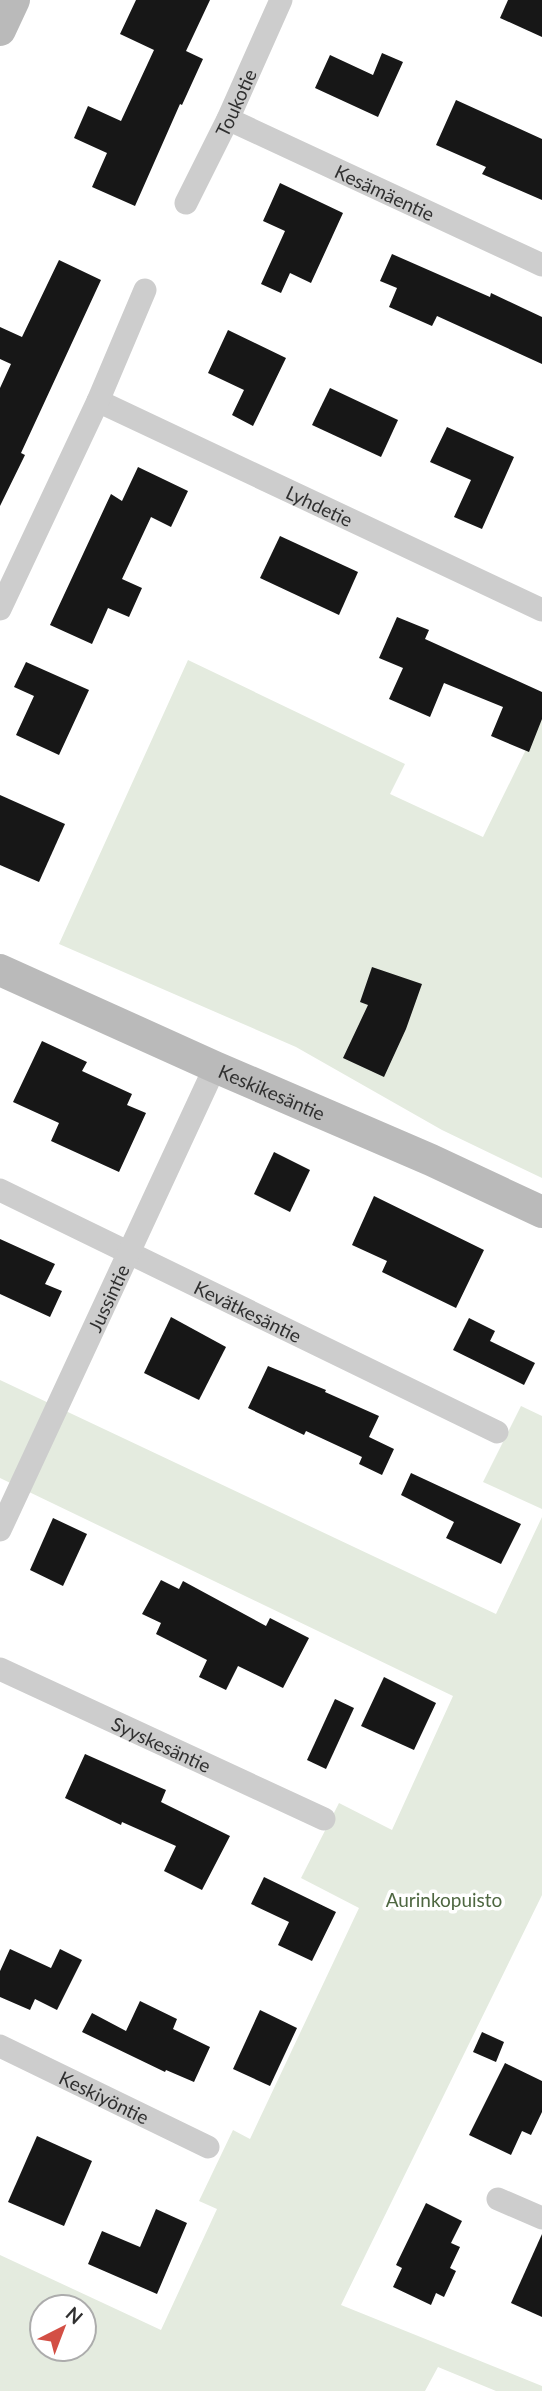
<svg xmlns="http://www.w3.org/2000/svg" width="542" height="2391" viewBox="0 0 542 2391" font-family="Lato,sans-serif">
<rect width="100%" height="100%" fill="#fff"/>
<g fill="#e4ebdf" fill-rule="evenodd">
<polygon points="188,660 405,764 390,794 483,837 542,717 542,1178 442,1130 296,1047 59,944"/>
<path d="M0,1380L496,1614L542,1517V1895L341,2305L542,2386V2391H496L438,2367L425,2391H0V2255L161,2330L217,2209L199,2201L233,2130L250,2139L359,1908L301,1878L339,1803L392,1830L453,1696L0,1478ZM42,2307H84V2349H42Z"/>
<polygon points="521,1406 542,1416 542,1509 483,1482"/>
</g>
<g fill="#171717">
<polygon points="136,0 210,0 186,51 203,59 182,105 180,104 135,206 92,187 107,153 74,138 88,106 121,121 154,50 120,34"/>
<polygon points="508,0 542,0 542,37 500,18"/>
<polygon points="382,53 403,62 378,117 315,88 330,55 373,75"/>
<polygon points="456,100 542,139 542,200 482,174 486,167 436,145"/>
<polygon points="280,183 343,213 311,283 290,273 281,293 261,284 285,231 263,221"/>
<polygon points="392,254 490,297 491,293 542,317 542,364 437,316 432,326 389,307 397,288 380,281"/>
<polygon points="59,260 101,280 21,453 25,455 0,506 0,388 11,364 0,359 0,327 22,337"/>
<polygon points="228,330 286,358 253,426 232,415 244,390 208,373"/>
<polygon points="330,388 398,420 381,457 312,425"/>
<polygon points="447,427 514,457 482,529 454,517 471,480 430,462"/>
<polygon points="138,467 188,491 171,527 151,517 122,579 142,588 129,617 108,608 92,644 50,625 111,494 122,501"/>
<polygon points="280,536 358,572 339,615 260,578"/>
<polygon points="397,617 429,630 425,639 542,692 542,719 529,752 491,736 503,707 444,683 430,717 389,699 403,668 379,658"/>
<polygon points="26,662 89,690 59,755 16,735 34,696 14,687"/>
<polygon points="0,795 65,824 39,882 0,865"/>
<polygon points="372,967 422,984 406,1029 384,1077 343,1058 368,1005 360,1002"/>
<polygon points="42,1041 87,1062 82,1071 132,1094 127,1105 146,1113 119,1172 51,1141 59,1123 13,1102"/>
<polygon points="274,1152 310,1170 290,1212 254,1194"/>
<polygon points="374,1196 484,1250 456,1308 382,1272 387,1261 352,1245"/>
<polygon points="0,1239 55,1264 45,1284 62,1291 50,1317 0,1294"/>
<polygon points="171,1317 226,1347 199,1400 144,1373"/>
<polygon points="469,1318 495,1331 490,1341 535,1363 524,1385 453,1350"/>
<polygon points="268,1366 326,1390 325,1392 379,1416 369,1437 394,1449 382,1475 359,1464 362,1457 306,1431 304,1435 248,1408"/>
<polygon points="411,1473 521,1524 501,1564 446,1538 454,1522 401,1495"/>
<polygon points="53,1518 87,1534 63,1586 30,1570"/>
<polygon points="161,1580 179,1589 183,1581 266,1626 270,1618 309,1638 283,1688 238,1666 226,1690 199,1677 207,1660 156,1634 161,1623 142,1614"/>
<polygon points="384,1677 436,1703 414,1750 361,1726"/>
<polygon points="335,1699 354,1708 326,1769 307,1760"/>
<polygon points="85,1754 166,1790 161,1802 230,1836 202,1890 164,1871 176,1846 122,1822 121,1825 65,1798"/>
<polygon points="264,1877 336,1912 312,1961 278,1945 289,1922 251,1904"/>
<polygon points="10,1949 51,1968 60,1949 82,1960 57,2010 35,1999 30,2010 0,1997 0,1971"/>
<polygon points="140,2001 177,2019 173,2029 210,2047 194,2082 166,2070 165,2072 82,2032 92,2013 126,2031"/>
<polygon points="260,2010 297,2028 270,2086 233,2069"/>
<polygon points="482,2032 504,2042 496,2062 473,2052"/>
<polygon points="505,2063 542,2081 542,2112 531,2135 522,2131 511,2155 469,2135"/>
<polygon points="37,2136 92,2161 64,2226 8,2202"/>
<polygon points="426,2203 462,2221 451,2243 460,2247 450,2268 456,2271 444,2297 436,2293 431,2305 393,2287 402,2268 396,2265"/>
<polygon points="156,2209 187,2223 157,2294 88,2264 102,2231 140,2247"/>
<polygon points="542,2234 542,2317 511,2303"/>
</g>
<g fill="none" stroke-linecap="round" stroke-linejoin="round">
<g stroke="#cdcdcd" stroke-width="23">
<path id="s1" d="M228,119L542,265"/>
<path id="s2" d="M186,203L228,119L281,0"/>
<path id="s3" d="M98,401L542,610"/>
<polyline points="0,609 98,401 145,290"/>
<path id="s4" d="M0,1190L497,1432"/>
<path id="s5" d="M0,1530L215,1067"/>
<path id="s6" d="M0,1669L324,1819"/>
<path id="s7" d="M0,2046L208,2147"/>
<polyline points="498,2199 542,2218"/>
</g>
<g stroke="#bababa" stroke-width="32">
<polyline points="0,30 14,0"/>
<path id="s8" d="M0,970L215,1067L431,1160L542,1212"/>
</g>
</g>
<g text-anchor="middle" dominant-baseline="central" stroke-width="7" stroke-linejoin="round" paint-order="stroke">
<g font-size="19" fill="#303030" stroke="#fff">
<text stroke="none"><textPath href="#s2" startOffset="112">Toukotie</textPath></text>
<text stroke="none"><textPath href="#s1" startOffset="173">Kesämäentie</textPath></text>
<text stroke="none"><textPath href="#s3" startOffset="245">Lyhdetie</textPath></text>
<text stroke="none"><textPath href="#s8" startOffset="298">Keskikesäntie</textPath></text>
<text stroke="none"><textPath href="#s5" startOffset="256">Jussintie</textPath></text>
<text stroke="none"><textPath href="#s4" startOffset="276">Kevätkesäntie</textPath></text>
<text stroke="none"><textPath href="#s6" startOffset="178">Syyskesäntie</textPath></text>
<text stroke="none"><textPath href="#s7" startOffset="116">Keskiyöntie</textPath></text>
</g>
<g font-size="19" fill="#4e6741" stroke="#fff">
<text x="444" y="1899">Aurinkopuisto</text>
</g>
</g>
<g transform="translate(63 2328) rotate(42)"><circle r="33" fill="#ffffff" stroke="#acacac" stroke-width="2"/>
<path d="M0-5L12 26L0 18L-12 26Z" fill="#d34f45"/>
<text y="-10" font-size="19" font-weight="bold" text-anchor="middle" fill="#303030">N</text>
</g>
</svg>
